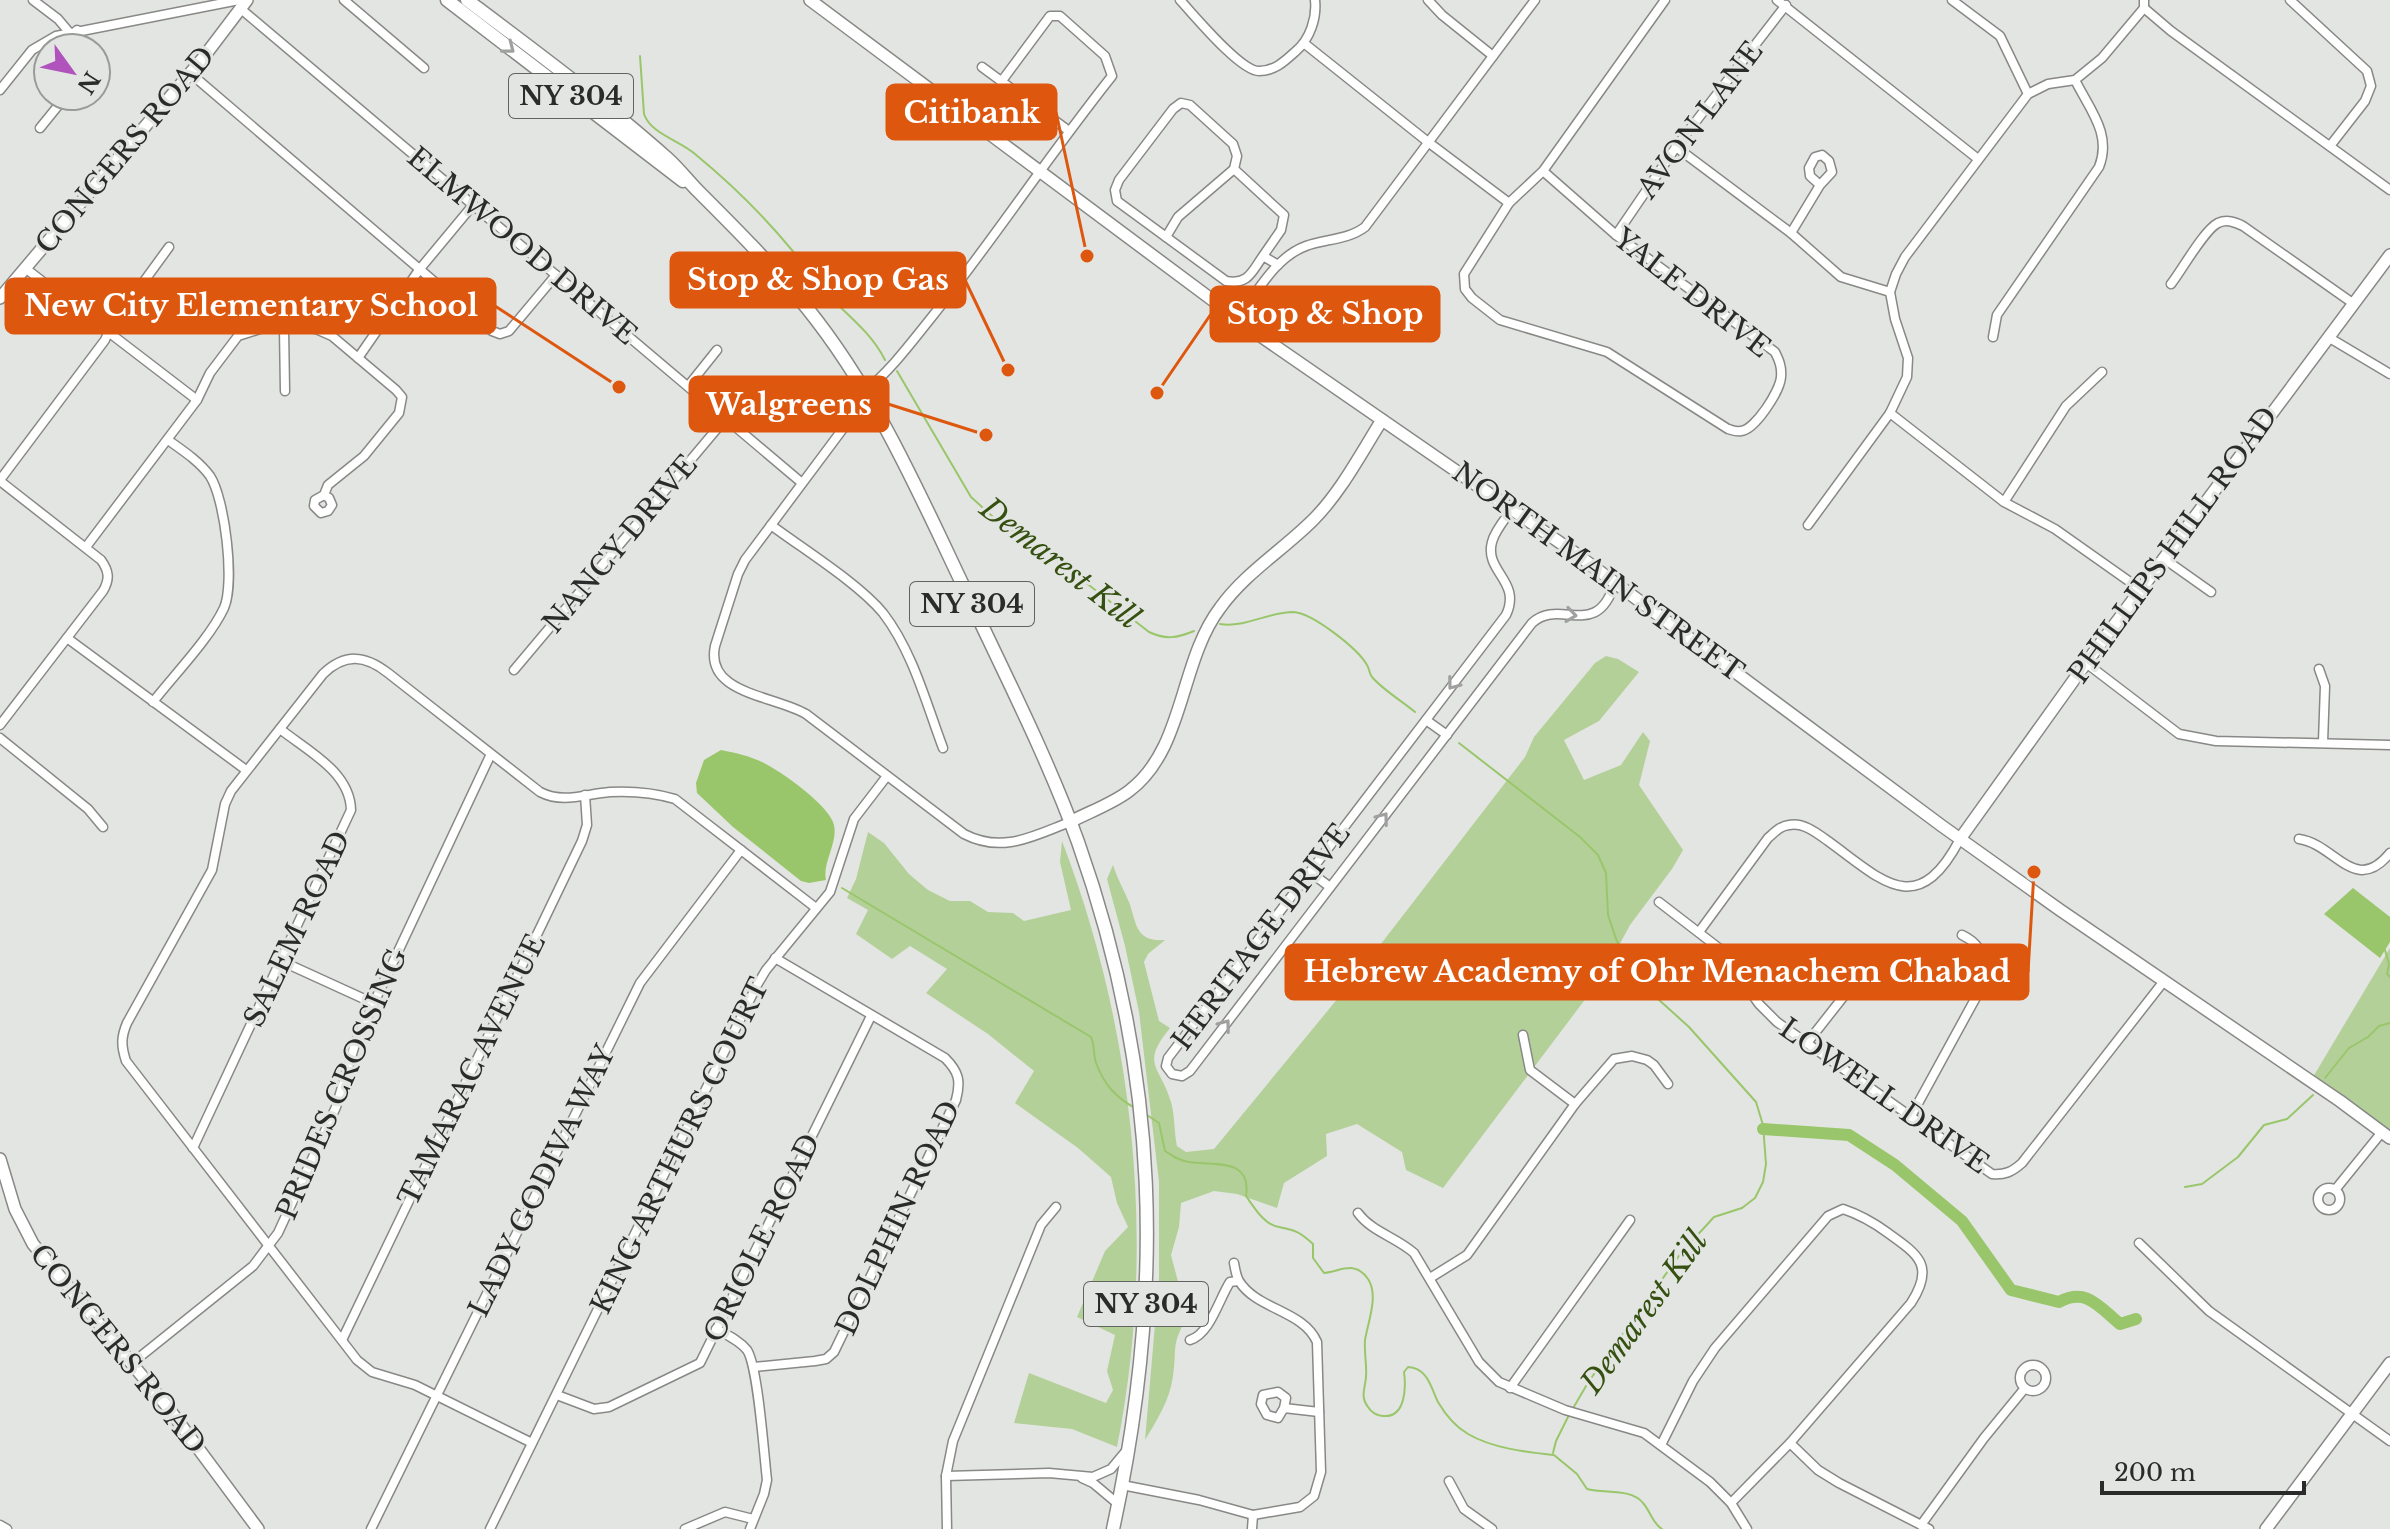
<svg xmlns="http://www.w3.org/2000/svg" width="2390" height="1529" viewBox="0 0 2390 1529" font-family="'Libre Baskerville',serif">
<rect width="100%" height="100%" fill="#e3e5e2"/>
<g fill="#b4d099">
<path d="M1606,656L1618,659L1639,672L1599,721L1564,740L1584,780L1621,765L1643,732L1650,741L1639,785L1683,850L1672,869L1630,925L1602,977L1443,1188L1406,1170L1402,1152L1357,1124L1326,1134L1327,1156L1284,1183L1277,1208L1237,1194L1214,1191L1181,1203L1179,1227L1171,1255L1180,1289L1176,1303L1185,1321C1171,1346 1177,1350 1173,1376C1170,1400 1157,1420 1145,1440L1159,1278V1182L1139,1012L1125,946L1107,879L1113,865C1117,878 1124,890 1129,902C1137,924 1135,942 1165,940L1148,954L1144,962L1159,1021L1170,1028C1140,1065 1160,1065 1171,1102C1175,1116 1174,1132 1177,1146L1186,1152L1214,1149L1357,975L1525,757L1534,737L1595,663Z"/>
<path d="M868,832L884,843L909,874L928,890L950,901H970L988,912L1013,913L1024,921L1071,910L1060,862L1062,841C1135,1031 1157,1247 1117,1447L1072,1429L1014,1423L1029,1373L1106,1403L1113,1390L1107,1371L1115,1335L1077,1317L1105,1251L1128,1227L1117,1203L1111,1177L1078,1148L1015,1103L1034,1071L988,1034L926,993L947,969L910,946L892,959L856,934L868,910L847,898L856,879Z"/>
<polygon points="2390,948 2390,1136 2313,1077"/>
</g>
<g fill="#9ac66b">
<path d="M721,750C736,753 750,756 764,763C782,772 830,806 834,825C838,843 822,863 826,880L809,883L801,881L733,827L697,793L696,783L704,760Z"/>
<polygon points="2353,888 2390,917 2390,942 2380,958 2324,914"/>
</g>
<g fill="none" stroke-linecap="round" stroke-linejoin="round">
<g stroke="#9ac66b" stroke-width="2">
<path d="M640,56L644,114C651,134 679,140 695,154C729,182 763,215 791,249C803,263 813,278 825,292C847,315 871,332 885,360"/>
<path d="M897,371L971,497L1003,526L1053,557L1149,632C1166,640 1177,638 1194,631"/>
<path d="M1220,624C1245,628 1268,612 1293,612C1313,613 1358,649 1367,665C1370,670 1369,673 1372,677C1383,690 1402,701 1415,712"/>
<polyline points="1459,743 1580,837 1598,855 1606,873 1608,915 1616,939 1637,980 1689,1027 1756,1102 1763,1125 1766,1164 1763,1182 1755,1198 1742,1208 1714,1217 1681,1253 1589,1381 1572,1410"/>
<path d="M842,888L1091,1037C1095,1046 1093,1054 1096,1063C1104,1084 1115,1097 1135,1108"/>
<polyline points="2385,950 2389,964 2387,974 2390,977"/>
<polyline points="2325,1078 2349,1048 2368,1037 2379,1026 2390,1023"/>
<path d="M1144,1113L1159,1123L1165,1151C1173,1156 1179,1161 1189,1162C1214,1166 1252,1157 1246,1196C1254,1207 1264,1225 1279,1227C1295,1230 1300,1232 1313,1244V1258L1324,1273C1341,1271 1355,1260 1368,1279C1379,1295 1368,1322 1365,1340C1364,1352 1367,1365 1366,1377C1365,1389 1360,1397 1368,1407C1371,1412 1377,1416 1383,1416C1406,1418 1406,1387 1404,1372L1408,1367C1428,1368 1431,1388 1438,1402C1445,1414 1456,1427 1468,1434C1492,1448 1525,1452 1553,1455"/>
<polyline points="2185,1187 2202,1184 2238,1157 2264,1125 2287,1119 2313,1095"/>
<polyline points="1553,1453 1556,1441 1569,1415"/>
<path d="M1554,1455L1577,1474L1587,1489C1605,1494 1631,1488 1643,1503C1651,1512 1652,1523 1662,1529"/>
</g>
<path stroke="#9ac66b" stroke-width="12" d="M1763,1129L1849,1135L1895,1165L1962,1221L2011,1290L2059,1302C2087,1287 2099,1307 2120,1324L2136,1319"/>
<g stroke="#888986" stroke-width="11">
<g id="street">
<polyline points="33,0 58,19 69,32"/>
<polyline points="344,0 424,68"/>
<path d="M1180,0C1194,15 1240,71 1259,71C1275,71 1285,61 1296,51C1310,39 1317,18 1315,0"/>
<polyline points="1428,0 1442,15 1493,56"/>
<polyline points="1777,0 1978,159"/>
<polyline points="1952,0 2000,36 2028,94"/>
<polyline points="2290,0 2367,71 2371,86 2365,101 2330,146"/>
<polyline points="2144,8 2171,31 2390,190"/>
<polyline points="241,9 802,483"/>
<polyline points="77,30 82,48"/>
<polyline points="1305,44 1428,142 1509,203"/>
<polyline points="982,67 1069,131"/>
<polyline points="190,73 492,331 500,334 509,331 556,275"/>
<polyline points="0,90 32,50 56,36 239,0"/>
<polyline points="40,128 66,96"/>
<polyline points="1676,147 1791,233 1841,277 1890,292"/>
<path d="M1543,171L1616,235L1775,352C1779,360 1782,367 1781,377C1780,391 1755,430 1741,431C1736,432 1732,430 1728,429L1607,352L1500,320L1472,298L1465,289L1464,274L1509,203L1543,171L1665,0"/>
<polyline points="1791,233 1820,185 1832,172 1829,161 1822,155 1815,157 1809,168 1810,176 1820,185"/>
<polyline points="1616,235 1676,147 1786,5"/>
<polyline points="1166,237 1178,217 1234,169"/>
<path d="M1263,256C1251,273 1248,285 1226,281L1117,201L1115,190L1119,180L1173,109L1181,103L1190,105L1233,144L1237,156L1234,169L1284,215L1281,230L1263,256L1278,265"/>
<polyline points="25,268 197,400"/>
<path d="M2171,284C2182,270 2204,230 2218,223C2227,219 2235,222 2243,226L2354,304"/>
<path d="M1237,319C1256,294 1275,257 1306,246C1325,239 1348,240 1365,227L1535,0"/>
<polyline points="284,328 285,391"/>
<path d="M1993,337L1997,315L2099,167C2112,134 2090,110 2075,80"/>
<polyline points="2328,337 2390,374"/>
<polyline points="358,358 419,270 473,205"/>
<polyline points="689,385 717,350"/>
<path d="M865,391C891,370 910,344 931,318C994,239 1049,155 1112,76L1105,56L1060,16H1050L1001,82"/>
<polyline points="1890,413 2004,502 2055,529 2140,589"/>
<path d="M845,426L745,560L738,574L715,646C705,694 773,695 806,714L964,834C1003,854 1033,836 1070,822"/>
<polyline points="0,480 105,340 110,328 169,247"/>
<path d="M0,481L101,560C109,571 110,579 103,591L0,725"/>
<polyline points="2004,502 2066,406 2102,372"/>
<path d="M1513,508C1506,518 1495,530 1492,542C1484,572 1522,581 1506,615L1168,1058L1166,1066L1172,1074L1182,1076L1190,1071L1532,623C1560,597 1597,642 1615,582"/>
<path d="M771,525C803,549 858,583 883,613C913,652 926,703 943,748"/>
<polyline points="1808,525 1890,413 1907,377 1908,358 1895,319 1890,292 1896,274 1905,257 2028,94 2048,84 2075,80 2102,58 2144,8 2144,0"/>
<polyline points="86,547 197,400 210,373 238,336 263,328 301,327 316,329 332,336 396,390 402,397 399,413 364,456 328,485 324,495 315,500 314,506 321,513 328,511 332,505 329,498 324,495"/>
<polyline points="2163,558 2211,592"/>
<polyline points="67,638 246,770"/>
<polyline points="2086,663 2179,734 2216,741 2390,745"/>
<polyline points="2319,669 2325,686 2323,742"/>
<polyline points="514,670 726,418"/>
<path d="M153,702C174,675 210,638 224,608C235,583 225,499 210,476C199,461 182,450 168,440"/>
<polyline points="1426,720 1447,735"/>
<polyline points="0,738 88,809 103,827"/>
<path d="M2299,839C2335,844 2355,896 2390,853"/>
<polyline points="1310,872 1330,887"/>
<path d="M1659,902L1720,949L1759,1004L1777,1022L1992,1174C2005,1175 2012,1172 2022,1163L2164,981"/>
<path d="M1699,932L1768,838C1775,832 1780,826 1789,825C1803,822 1817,833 1828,841C1882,880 1917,921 1960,839"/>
<polyline points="281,961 373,1003"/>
<polyline points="1523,1035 1530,1070 1575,1104"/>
<polyline points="1807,1043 1851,987"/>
<path d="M1910,1118L1980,990C1987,967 1986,946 1962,935"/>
<path d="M193,1148L351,810C350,772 308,751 280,729"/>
<circle cx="2329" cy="1199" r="11"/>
<polyline points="2335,1190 2382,1132"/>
<path d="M1358,1213C1372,1232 1396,1237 1414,1253L1479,1362L1499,1382L1565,1410L1644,1433L1710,1482L1731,1503L1747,1529"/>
<polyline points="2139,1243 2209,1311 2390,1441"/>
<polyline points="1430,1278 1467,1255 1575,1104 1614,1059 1632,1056 1647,1060 1654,1065 1668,1084"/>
<path d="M716,1329C727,1335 739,1340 747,1350C758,1366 764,1455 767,1480L764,1494L750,1529"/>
<polyline points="342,1340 582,841 587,825 585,795"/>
<path d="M1190,1340C1210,1334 1219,1299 1230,1282L1238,1281"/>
<polyline points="131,1364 253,1266 278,1233 336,1107 356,1041 490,756"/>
<circle cx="2033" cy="1378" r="13"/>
<path d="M754,1367L815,1361L826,1359L834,1352L956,1100C961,1081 959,1072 945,1058L775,958"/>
<polyline points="1510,1388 1630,1220"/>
<polyline points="557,1395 594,1409 609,1407 700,1363 871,1016"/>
<polyline points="1284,1408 1286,1398 1278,1392 1263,1395 1261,1404 1267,1415 1278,1418 1284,1408 1319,1412"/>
<path d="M532,1443L415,1385L372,1372L357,1360L126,1061C121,1046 121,1037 127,1023L212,870L225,804L231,791L323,674C345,653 365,655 388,673L540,792C563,804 585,794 610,792C631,791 655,793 675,799L816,908"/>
<polyline points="1790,1443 1818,1470 1839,1483 1929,1529"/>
<path d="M1661,1445L1693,1381L1715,1348L1828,1216L1843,1209C1861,1215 1873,1222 1888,1233C1919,1255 1935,1266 1911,1303L1790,1443L1731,1503"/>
<polyline points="946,1476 1049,1473 1093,1477 1111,1469 1126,1451"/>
<polyline points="1082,1478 1093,1483 1118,1504"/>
<polyline points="1449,1481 1464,1509 1492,1529"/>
<path d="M1122,1485L1199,1500L1253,1515L1300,1507L1314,1496L1321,1472L1317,1342C1303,1310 1257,1310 1239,1281C1236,1276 1235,1268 1234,1263"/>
<polyline points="0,1525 7,1529"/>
<polyline points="1921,1525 1984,1438 2025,1388"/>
<polyline points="371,1529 640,983 741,850"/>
<polyline points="490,1529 757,985 766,970 830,892 854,819 887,776"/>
<polyline points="685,1529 725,1512 753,1519"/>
<polyline points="947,1529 946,1476 953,1441 1041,1225 1056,1207"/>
<polyline points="1252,1529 1253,1515"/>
</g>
</g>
<g stroke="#888986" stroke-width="14">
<g id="secondary">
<polyline points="810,0 1262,337 1575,553 1942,826 2060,910 2340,1101 2390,1138"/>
<polyline points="0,298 203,58 247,0"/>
<path d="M1070,822C1089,812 1112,804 1129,791C1185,749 1179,662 1220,608C1245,573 1283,550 1313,520C1341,492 1361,453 1382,420"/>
<polyline points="1960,839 2086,663 2390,255"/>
<polyline points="0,1159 15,1209 33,1244 166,1405 258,1529"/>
<polyline points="2266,1529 2390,1363"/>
</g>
</g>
<g stroke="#888986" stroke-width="15">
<g id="primary">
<polyline points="447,0 683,181"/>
<path d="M467,0C535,51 605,103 668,159C679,169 688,181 698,191C736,229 773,266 807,308C878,396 921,498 970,600C1007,679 1048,759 1078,842C1160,1073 1165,1291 1113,1529"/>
</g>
</g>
<use href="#street" stroke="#fff" stroke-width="8"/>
<use href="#secondary" stroke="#fff" stroke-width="11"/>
<use href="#primary" stroke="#fff" stroke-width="12"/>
</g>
<defs><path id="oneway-chevron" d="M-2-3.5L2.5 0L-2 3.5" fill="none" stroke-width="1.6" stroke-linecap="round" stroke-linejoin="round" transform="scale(2)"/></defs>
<g stroke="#9fa09f">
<use href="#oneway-chevron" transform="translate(509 48) rotate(38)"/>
<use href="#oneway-chevron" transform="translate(1571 615) rotate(8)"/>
<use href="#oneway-chevron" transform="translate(1453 684) rotate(127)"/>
<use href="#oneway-chevron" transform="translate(1383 818) rotate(-53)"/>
<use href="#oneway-chevron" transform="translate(1225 1025) rotate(-53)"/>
</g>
<g text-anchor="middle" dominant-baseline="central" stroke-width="6" stroke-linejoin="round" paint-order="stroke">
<g fill="#e3e5e2" stroke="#626361" stroke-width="2">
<rect x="509" y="74" width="124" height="44" rx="6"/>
<rect x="910" y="582" width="124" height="44" rx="6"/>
<rect x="1084" y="1282" width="124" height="44" rx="6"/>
</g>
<g font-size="26" font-weight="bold" fill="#2a2b2a">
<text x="571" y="96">NY 304</text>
<text x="972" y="604">NY 304</text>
<text x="1146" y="1304">NY 304</text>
</g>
<g font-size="28" fill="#2a2b2a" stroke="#e3e5e2">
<text transform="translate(1700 120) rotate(-53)">AVON LANE</text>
<text transform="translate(125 150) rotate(-50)">CONGERS ROAD</text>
<text transform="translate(522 246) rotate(40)">ELMWOOD DRIVE</text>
<text transform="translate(1692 293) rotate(38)">YALE DRIVE</text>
<text transform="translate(620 544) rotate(-50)">NANCY DRIVE</text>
<text transform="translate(2173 545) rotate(-54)">PHILLIPS HILL ROAD</text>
<text transform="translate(1598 572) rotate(36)">NORTH MAIN STREET</text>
<text transform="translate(297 929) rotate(-65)">SALEM ROAD</text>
<text transform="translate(1261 937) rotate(-53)">HERITAGE DRIVE</text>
<text transform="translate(472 1070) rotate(-64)">TAMARAC AVENUE</text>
<text transform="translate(342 1084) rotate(-67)">PRIDES CROSSING</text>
<text transform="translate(1884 1096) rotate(35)">LOWELL DRIVE</text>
<text transform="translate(680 1146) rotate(-64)">KING ARTHURS COURT</text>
<text transform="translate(542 1181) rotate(-64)">LADY GODIVA WAY</text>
<text transform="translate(898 1218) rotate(-65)">DOLPHIN ROAD</text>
<text transform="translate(762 1238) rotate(-64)">ORIOLE ROAD</text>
<text transform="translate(118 1349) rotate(51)">CONGERS ROAD</text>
</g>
<g font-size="30" font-style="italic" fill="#355010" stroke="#e3e5e2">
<text transform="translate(1060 563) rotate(38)">Demarest Kill</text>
<text transform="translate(1644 1312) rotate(-54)">Demarest Kill</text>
</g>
</g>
<path fill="none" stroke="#de570e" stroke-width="3" d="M1087 256L1056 112M1008 370L965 280M619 387L495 306M1157 393L1211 314M986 435L888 404M2034 872L2028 972"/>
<g fill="#de570e" stroke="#e3e5e2" stroke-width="3">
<circle cx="1087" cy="256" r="8"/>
<circle cx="1008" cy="370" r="8"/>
<circle cx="619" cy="387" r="8"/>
<circle cx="1157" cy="393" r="8"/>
<circle cx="986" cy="435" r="8"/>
<circle cx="2034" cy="872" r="8"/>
</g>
<g fill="#de570e" stroke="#de570e" stroke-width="3">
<rect x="887" y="85" width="169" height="54" rx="8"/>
<rect x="671" y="253" width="294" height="54" rx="8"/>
<rect x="6" y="279" width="489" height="54" rx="8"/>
<rect x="1211" y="287" width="228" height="54" rx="8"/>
<rect x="690" y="377" width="198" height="54" rx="8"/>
<rect x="1286" y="945" width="742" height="54" rx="8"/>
</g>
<g font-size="30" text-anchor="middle" font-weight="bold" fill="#fff">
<text x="972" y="123">Citibank</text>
<text x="818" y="290">Stop &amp; Shop Gas</text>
<text x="251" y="316">New City Elementary School</text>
<text x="1325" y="324">Stop &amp; Shop</text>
<text x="789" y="415">Walgreens</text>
<text x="1657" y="982">Hebrew Academy of Ohr Menachem Chabad</text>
</g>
<g transform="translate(72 72) rotate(123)"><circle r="38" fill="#e3e5e2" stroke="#999b98" stroke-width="2"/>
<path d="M0-6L14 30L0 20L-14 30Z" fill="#b053bd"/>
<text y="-12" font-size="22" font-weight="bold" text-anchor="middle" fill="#2a2b2a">N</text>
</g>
<path d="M2102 1481v12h202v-12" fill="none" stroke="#2a2b2a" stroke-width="4"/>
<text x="2114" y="1481" font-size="24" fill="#2a2b2a" stroke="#e3e5e2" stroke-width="6" paint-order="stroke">200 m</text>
</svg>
